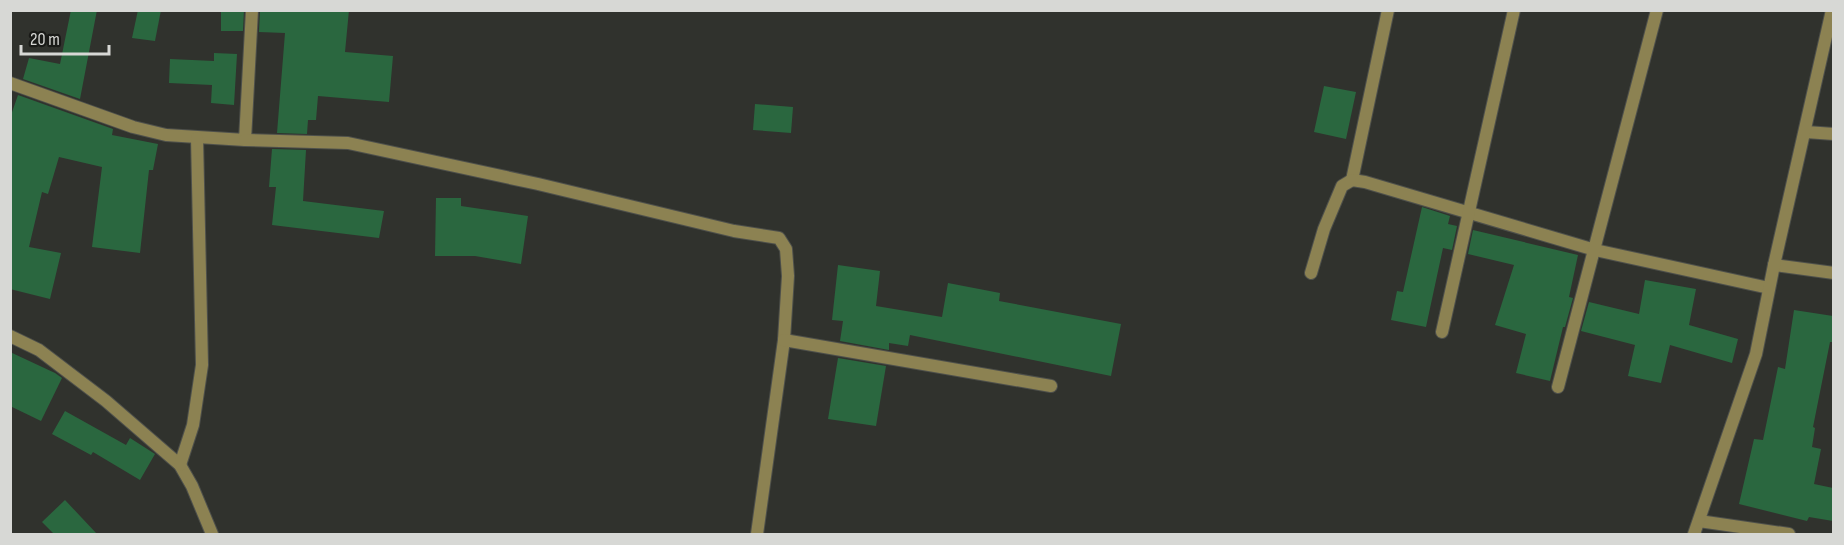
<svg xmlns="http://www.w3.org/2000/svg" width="1844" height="545" viewBox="0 0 1844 545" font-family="'Sofia Sans Condensed',sans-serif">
<rect width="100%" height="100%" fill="#30322d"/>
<g fill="#2a673f">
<polygon points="71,10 97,10 80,99 23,79 29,58 60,64"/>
<polygon points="138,10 161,10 155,41 132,38"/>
<polygon points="221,10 244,10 243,31 221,31"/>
<polygon points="260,10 349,10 345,52 393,56 389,102 318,96 316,120 308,120 307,134 277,133 285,33 259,32"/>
<polygon points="214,53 237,54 234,105 211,103 212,85 169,83 170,59 214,61"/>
<polygon points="1324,86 1356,92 1346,139 1314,132"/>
<polygon points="18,95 113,129 112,135 158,144 153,170 149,170 140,253 92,247 102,167 59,157 48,194 42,192 29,247 61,253 50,299 10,289 10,118"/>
<polygon points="755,104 793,107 791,133 753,130"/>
<polygon points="272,149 306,150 303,201 384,211 379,238 272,225 276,187 269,187"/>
<polygon points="436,198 461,198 461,206 528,216 521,264 475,256 435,256"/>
<polygon points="1422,207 1450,216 1448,224 1457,226 1452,250 1443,248 1426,327 1391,320 1397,291 1403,292"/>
<polygon points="1473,230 1578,255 1569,297 1573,298 1565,327 1563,327 1550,381 1516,373 1526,334 1495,325 1514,265 1468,254"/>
<polygon points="838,265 880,271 876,306 942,317 948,283 1000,293 999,301 1121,324 1111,376 910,335 908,346 889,343 889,350 840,341 843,321 832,320"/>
<polygon points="1645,280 1696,289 1689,325 1738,339 1732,363 1670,345 1661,383 1628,376 1635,345 1581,331 1589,302 1639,314"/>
<polygon points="1794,310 1833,316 1833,342 1830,342 1813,427 1815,428 1812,447 1821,449 1814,484 1833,488 1833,521 1809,517 1807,521 1739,504 1754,439 1763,440 1778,367 1785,369"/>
<polygon points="10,352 55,373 62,378 41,421 10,406"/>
<polygon points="838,358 886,366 876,426 828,419"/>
<polygon points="65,411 126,445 130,438 155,454 140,480 93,452 91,455 52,434"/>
<polygon points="65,500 97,534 54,534 42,522"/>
</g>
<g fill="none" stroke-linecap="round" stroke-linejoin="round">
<g stroke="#4e504b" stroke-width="14">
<g id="minor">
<polyline points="10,83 133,127 166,135 245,140 252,10"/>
<polyline points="1806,132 1834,134"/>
<polyline points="245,140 348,143 538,184 734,231 779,238 786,249 788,276 784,340 757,534"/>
<polyline points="1352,180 1388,10"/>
<polyline points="1774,265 1834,273"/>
<polyline points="1311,273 1324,229 1342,186 1352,180 1365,182 1595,250 1769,288"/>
<polyline points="1442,332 1514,10"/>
<polyline points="10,336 39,350 106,401 180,465 192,486 212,534"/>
<polyline points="784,340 1051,386"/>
<polyline points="1558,387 1657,10"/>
<polyline points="180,465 193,425 202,365 197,138"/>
<polyline points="1699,521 1789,534"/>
<polyline points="1694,534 1756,354 1774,265 1832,10"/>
</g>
</g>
<use href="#minor" stroke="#8c8252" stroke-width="12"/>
</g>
<rect width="1844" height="545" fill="none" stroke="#d7d8d5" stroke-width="24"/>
<path d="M21 45v9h88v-9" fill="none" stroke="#d7d8d5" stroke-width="3"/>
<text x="30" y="45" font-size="18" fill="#d7d8d5" stroke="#191a17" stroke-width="4.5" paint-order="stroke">20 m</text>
</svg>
